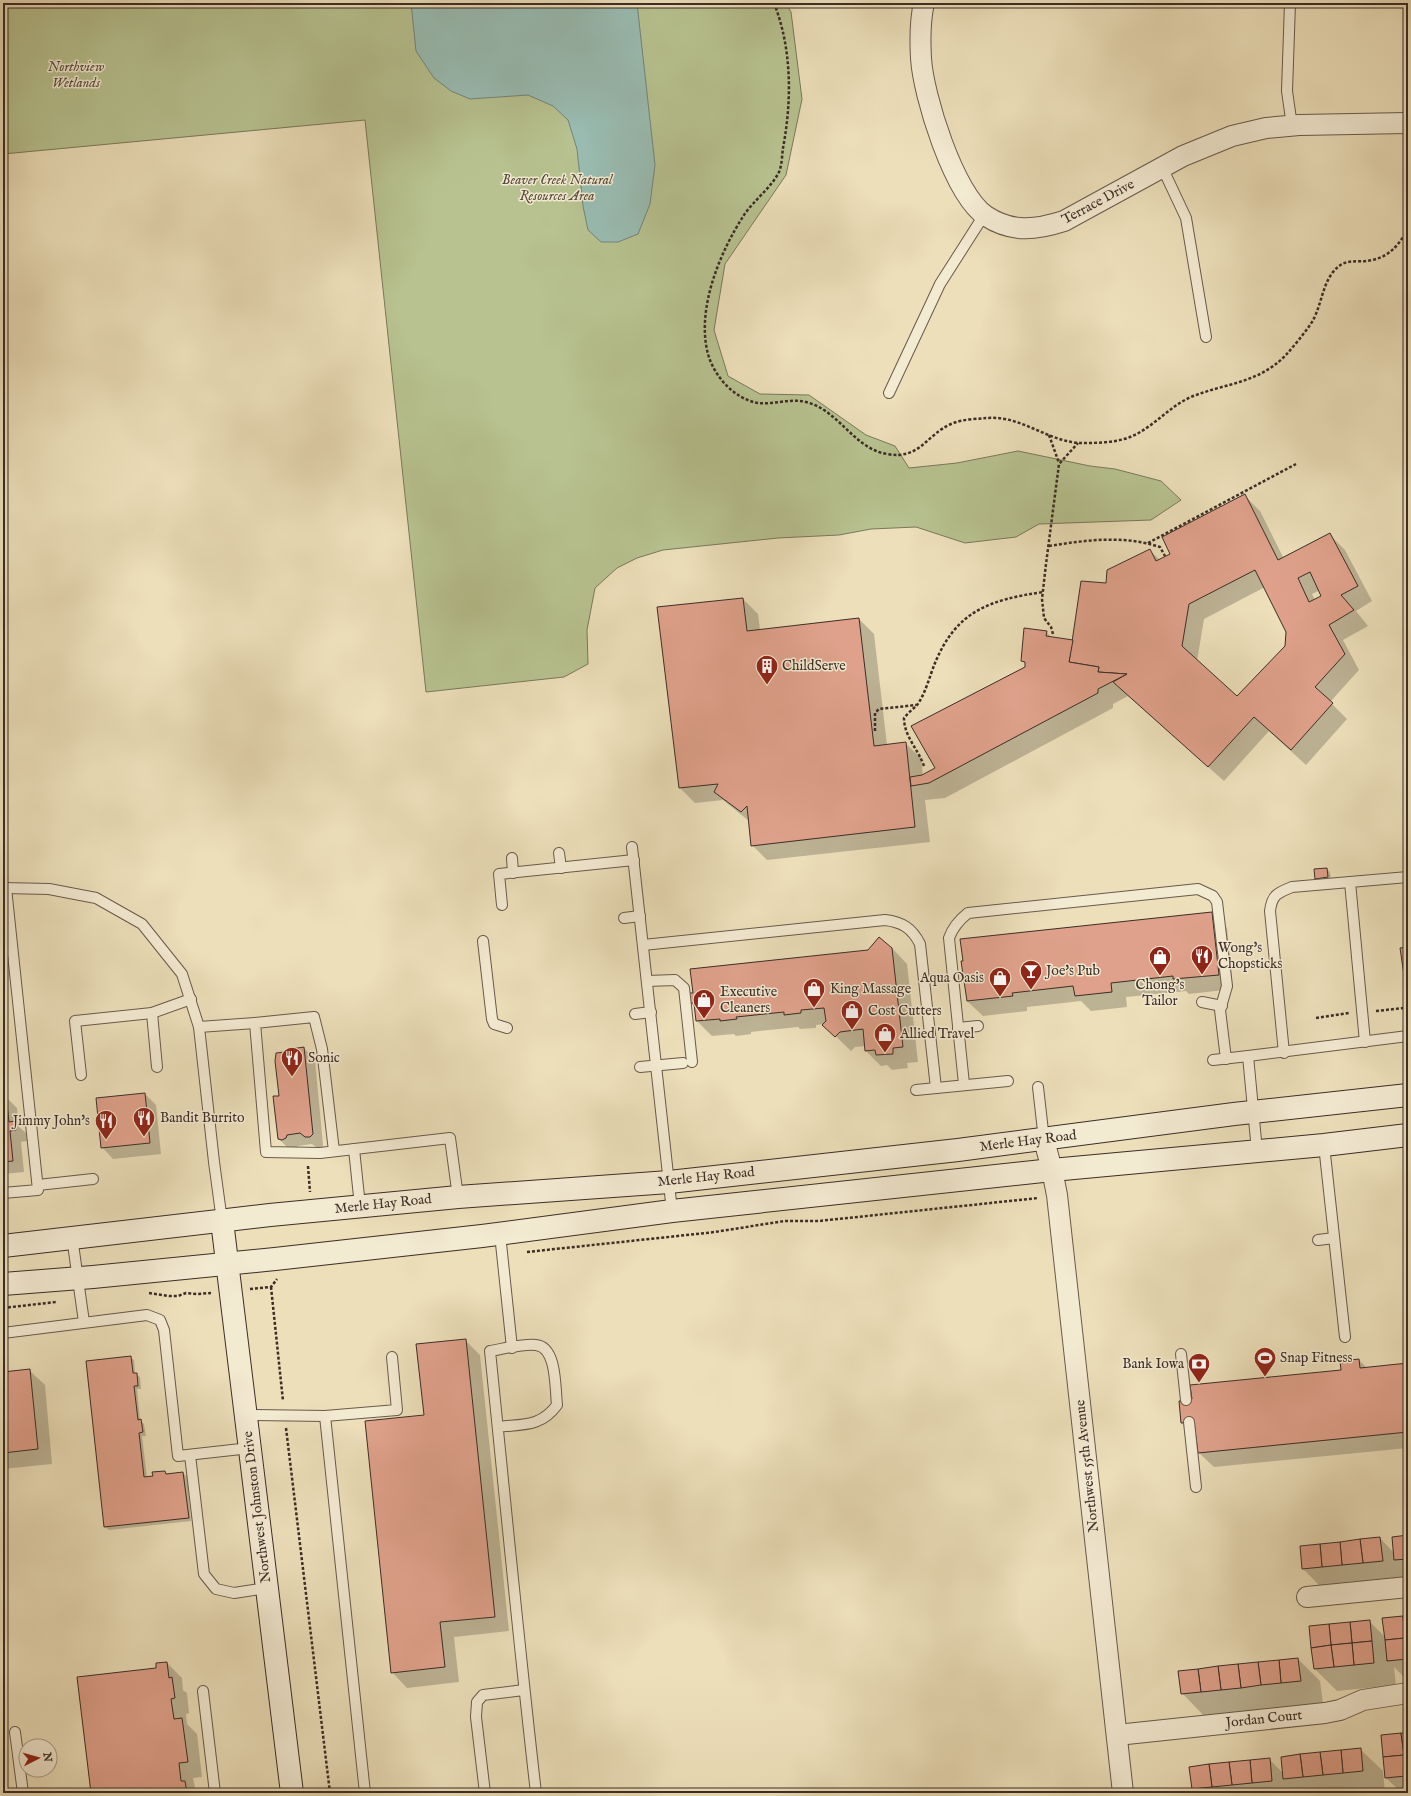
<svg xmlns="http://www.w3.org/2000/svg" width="1411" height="1796" viewBox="0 0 1411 1796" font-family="'IM FELL English',serif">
<rect width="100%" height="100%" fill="#ecdfba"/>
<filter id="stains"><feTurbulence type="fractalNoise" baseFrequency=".005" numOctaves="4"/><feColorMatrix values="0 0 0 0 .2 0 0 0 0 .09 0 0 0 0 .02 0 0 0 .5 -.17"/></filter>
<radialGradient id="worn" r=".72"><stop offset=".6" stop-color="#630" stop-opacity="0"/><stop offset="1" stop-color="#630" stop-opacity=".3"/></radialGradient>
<polygon fill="#b7c290" stroke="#7a785b" points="3,3 786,3 791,12 802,99 786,175 725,264 714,330 728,376 760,394 809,395 866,435 895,446 909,468 957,463 1018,451 1090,466 1115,469 1161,481 1181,500 1151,520 1039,524 1016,537 965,543 916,527 871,529 839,535 778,538 663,550 637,558 617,568 595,588 587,630 588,664 564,677 426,692 365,120 3,154"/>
<polygon fill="#99bcb2" stroke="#74837a" points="411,3 637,3 655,165 650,204 638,234 618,242 601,242 588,230 583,206 577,149 568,120 553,106 528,95 470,99 451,91 434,78 416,51"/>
<g fill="#0003" fill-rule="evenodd">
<path d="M1245,496L1260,511L1284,559L1330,535L1345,550L1372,601L1356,611L1368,626L1343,640L1359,670L1330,702L1347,719L1306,765L1269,731L1224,781L1128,696L1113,704V708L945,798L925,800L930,842L767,860L752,845L749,821L723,800L695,803L680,788L743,599L758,614L760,630L859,619L874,634L887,745L905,743L921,758L923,776L936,768L1026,668V664L1022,660L1046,632L1052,638L1073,641L1107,585L1149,550L1160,560L1172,555ZM1265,587L1287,632L1286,646L1237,698L1197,661L1204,619ZM1320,590L1323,596L1315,600L1312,594Z"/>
<polygon points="1327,869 1330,872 1331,880 1319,882 1316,878"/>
<polygon points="1212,913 1227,928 1233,989 1189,994 1186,991 1126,997 1127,1007 1091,1011 1081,1001 1027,1007 1027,1011 983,1016 967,1001"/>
<polygon points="892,948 907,964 918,1062 907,1063 908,1068 892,1070 887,1065 881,1066 866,1051 866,1046 855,1047 851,1051 823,1024 816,1025 816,1028 800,1029 798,1027 751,1032 751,1034 744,1035 736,1036 734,1034 712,1036 697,1021 695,1008 691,1003"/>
<polygon points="304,1048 315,1060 323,1145 322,1148 317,1148 312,1144 298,1146 297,1150 290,1150 279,1139 280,1097 293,1052"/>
<polygon points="145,1094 156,1105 161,1154 113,1159 102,1147"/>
<polygon points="3,1097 6,1097 17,1108 19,1127 26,1133 27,1141 21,1142 24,1172 3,1174"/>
<polygon points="465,1340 480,1355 509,1631 454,1637 459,1682 407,1688 392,1672 425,1416"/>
<polygon points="130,1357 134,1360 135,1374 140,1377 141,1389 137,1389 140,1420 144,1424 146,1436 142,1436 147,1478 154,1477 165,1472 168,1475 183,1473 187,1477 191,1521 109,1530 105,1527 87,1362"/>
<polygon points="1359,1360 1367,1368 1408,1364 1408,1448 1214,1467 1198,1452 1197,1437 1182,1423 1342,1371"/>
<polygon points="29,1370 45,1385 52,1464 3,1469 3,1373"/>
<polygon points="1408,1536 1408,1573 1403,1568 1405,1583 1325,1591 1303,1569 1301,1547 1380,1538 1394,1553"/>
<polygon points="1408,1617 1408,1681 1394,1667 1396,1685 1337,1691 1315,1669 1369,1621 1385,1637"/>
<polygon points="1298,1659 1320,1681 1323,1703 1204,1716 1182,1693"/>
<polygon points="167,1663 182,1678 183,1690 187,1693 189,1713 186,1714 187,1724 197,1734 202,1777 193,1778 196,1793 92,1793 157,1669"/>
<polygon points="1408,1734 1408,1793 1402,1793 1386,1778"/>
<polygon points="1360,1749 1383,1771 1385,1793 1298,1793 1292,1787 1293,1793 1197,1793 1193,1789 1269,1759 1283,1773"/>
</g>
<g fill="#dfa18b" stroke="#3c2d26" fill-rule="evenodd">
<path d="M1245,494L1278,560L1330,533L1358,586L1341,595L1354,610L1329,625L1345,654L1315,687L1333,703L1291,750L1254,717L1208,767L1113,682L1127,674L1098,672L1099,667L1069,662L1081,581L1106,583L1107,570L1150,549L1156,561L1170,554L1162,537ZM1255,570L1286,632L1285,646L1237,696L1182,646L1189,604ZM1310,572L1321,596L1309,602L1298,578Z"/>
<polygon points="743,598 747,631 859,618 874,746 906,742 915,827 751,846 747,806 741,812 714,792 718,784 679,788 657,607"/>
<polygon points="1024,628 1047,631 1046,636 1073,640 1069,662 1099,667 1098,672 1127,674 1098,689 1098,693 929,783 911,786 910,777 922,775 935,768 911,726 1025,667 1025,662 1021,661"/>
<polygon points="1327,868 1328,877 1315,879 1314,869"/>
<polygon points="1212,912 1219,975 1173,979 1173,976 1111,983 1112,992 1075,996 1073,986 1012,993 1013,996 967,1001 961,961 963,961 960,939"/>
<polygon points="879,937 892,948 903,1047 893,1048 893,1054 876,1055 875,1050 865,1051 863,1029 840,1032 835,1037 822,1025 826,1021 824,1008 801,1010 801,1013 784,1015 784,1012 736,1017 737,1019 720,1021 720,1019 696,1021 694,1003 690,1003 689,993 693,993 690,969 868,950"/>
<polygon points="1408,947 1408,996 1407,996 1400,948"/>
<polygon points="304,1047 313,1134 310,1137 305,1137 300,1133 287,1135 286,1138 282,1140 278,1139 273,1096 279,1096 275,1061 276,1053 292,1051 291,1049"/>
<polygon points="145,1093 150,1143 101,1148 96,1098"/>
<polygon points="3,1096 6,1096 9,1122 15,1121 16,1130 10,1131 13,1161 3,1162"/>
<polygon points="466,1339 495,1617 440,1622 445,1667 391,1673 365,1421 424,1415 416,1344"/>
<polygon points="131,1356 133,1373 137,1373 138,1386 134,1386 138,1420 141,1419 143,1432 139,1433 144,1477 153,1476 152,1472 165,1471 166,1474 183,1472 189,1518 104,1527 86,1361"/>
<polygon points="1359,1359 1360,1368 1408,1363 1408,1432 1198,1453 1194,1422 1181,1423 1179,1401 1192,1399 1190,1385 1341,1370 1340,1361"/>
<polygon points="30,1369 38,1449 3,1453 3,1372"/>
<polygon points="1408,1535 1408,1559 1394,1560 1392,1537"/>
<polygon points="1380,1537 1383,1561 1363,1563 1360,1539"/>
<polygon points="1360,1539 1363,1563 1342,1565 1340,1542"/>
<polygon points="1340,1542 1342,1565 1322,1567 1320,1544"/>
<polygon points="1320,1544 1322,1567 1302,1569 1300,1546"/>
<polygon points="1403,1616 1405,1638 1385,1640 1382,1618"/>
<polygon points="1403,1616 1408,1616 1408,1637 1405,1638"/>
<polygon points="1370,1620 1372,1641 1352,1643 1350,1622"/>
<polygon points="1350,1622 1352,1643 1331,1645 1329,1624"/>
<polygon points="1329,1624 1331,1645 1311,1648 1309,1626"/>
<polygon points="1408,1637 1408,1659 1405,1638"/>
<polygon points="1405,1638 1408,1659 1387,1661 1385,1640"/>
<polygon points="1372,1641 1374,1663 1354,1665 1352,1643"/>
<polygon points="1352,1643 1354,1665 1334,1667 1331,1645"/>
<polygon points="1331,1645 1334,1667 1314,1669 1311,1648"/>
<polygon points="1298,1658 1301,1681 1281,1683 1279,1660"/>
<polygon points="1279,1660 1281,1683 1261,1685 1258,1662"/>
<polygon points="167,1662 169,1678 172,1677 175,1698 171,1699 174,1719 182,1718 188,1762 179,1763 181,1781 185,1781 187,1793 91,1793 77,1677 156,1668 156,1663"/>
<polygon points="1258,1662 1261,1685 1241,1688 1238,1664"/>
<polygon points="1238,1664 1241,1688 1221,1690 1218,1666"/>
<polygon points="1218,1666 1221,1690 1201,1692 1198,1669"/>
<polygon points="1198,1669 1201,1692 1181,1694 1178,1671"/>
<polygon points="1401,1733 1404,1755 1383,1757 1381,1735"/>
<polygon points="1401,1733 1408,1733 1408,1754 1404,1755"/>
<polygon points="1361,1748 1363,1771 1343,1773 1341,1750"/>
<polygon points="1341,1750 1343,1773 1323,1775 1320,1752"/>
<polygon points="1320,1752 1323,1775 1303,1777 1300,1754"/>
<polygon points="1300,1754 1303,1777 1283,1779 1281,1757"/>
<polygon points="1408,1754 1408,1776 1406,1776 1404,1755"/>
<polygon points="1404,1755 1406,1776 1385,1778 1383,1757"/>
<polygon points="1270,1758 1272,1781 1252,1783 1250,1760"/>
<polygon points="1250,1760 1252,1783 1232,1785 1229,1762"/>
<polygon points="1229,1762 1232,1785 1212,1787 1209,1764"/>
<polygon points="1209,1764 1212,1787 1192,1789 1189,1767"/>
</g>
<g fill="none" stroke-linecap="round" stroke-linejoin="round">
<g stroke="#685a4b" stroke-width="12">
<g id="lane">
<polyline points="1290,3 1287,91 1292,126"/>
<polyline points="1162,167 1186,218 1206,337"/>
<polyline points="889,393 940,284 984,215"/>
<polyline points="632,847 672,1211"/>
<polyline points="559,853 561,868"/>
<polyline points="512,858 513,873"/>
<polyline points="1350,882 1365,1042"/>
<polyline points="3,888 49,889 96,898 142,924 182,974 199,1027 214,1162 222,1221"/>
<polyline points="502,905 499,874 634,860"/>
<polyline points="624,918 640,916"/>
<polyline points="483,941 492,1019 494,1024 507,1028"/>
<path d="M643,945L885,920C902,922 912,928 920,944L936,1088"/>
<polyline points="647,981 675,980 684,988 692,1062"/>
<polyline points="1202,1002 1222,1006"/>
<polyline points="152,1013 157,1067"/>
<polyline points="635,1014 651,1012"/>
<polyline points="199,1027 255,1023"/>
<polyline points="958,1028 978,1026"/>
<path d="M1284,1053L1270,911C1272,895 1277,893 1292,887L1408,877"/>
<polyline points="1248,1056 1408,1036"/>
<polyline points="1213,1060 1248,1056 1257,1151"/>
<polyline points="640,1067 683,1063"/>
<polyline points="81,1075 75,1021 152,1013 191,999"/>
<path d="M964,1084L949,938C953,927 959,920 968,913L1198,889L1213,896L1217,902L1227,986L1220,1010L1226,1059"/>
<polyline points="1038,1087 1044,1140"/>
<polyline points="916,1090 1008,1081"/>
<polyline points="1324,1145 1345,1337"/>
<polyline points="354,1149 360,1206"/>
<polyline points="334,1151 322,1049 314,1017 255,1023 266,1152 320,1153 450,1138 458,1197"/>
<polyline points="38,1185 93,1179"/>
<polyline points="3,1193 38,1190 6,888"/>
<polyline points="500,1234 512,1348"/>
<polyline points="72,1237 84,1322"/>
<polyline points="1318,1240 1334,1238"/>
<polyline points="3,1333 147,1315 160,1320 164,1330 178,1456 250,1448"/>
<polyline points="1181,1354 1186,1400"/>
<polyline points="246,1415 325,1416 365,1793"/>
<polyline points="325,1416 397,1410 392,1357"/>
<polyline points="1189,1422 1196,1487"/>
<path d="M498,1427C523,1424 541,1427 557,1405C555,1388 557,1347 536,1345C525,1343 502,1349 490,1351C505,1498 519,1646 536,1793"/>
<polyline points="190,1455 204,1574 216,1589 234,1593 267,1588"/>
<polyline points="203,1691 215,1793"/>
<polyline points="15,1732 23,1793"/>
<polyline points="485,1793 476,1717 477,1702 483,1695 524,1690"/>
</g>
</g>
<g stroke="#685a4b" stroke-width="22">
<g id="street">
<path d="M924,3C920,20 920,40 921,58C923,95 954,195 986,216C1012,233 1036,230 1064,221L1183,156L1232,136L1266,128L1299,125L1408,123"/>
<polyline points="1044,1140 1052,1170 1057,1195 1123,1793"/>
<polyline points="1307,1597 1408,1587"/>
<polyline points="1117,1735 1325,1713 1340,1710 1363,1700 1408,1693"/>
</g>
</g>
<g stroke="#3c2d26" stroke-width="24">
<g id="secondary">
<polyline points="222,1221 292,1793"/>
<polyline points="3,1246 270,1215 458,1197 669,1182 958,1150 1234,1114 1408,1095"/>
<polyline points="3,1284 93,1277 275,1259 482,1236 672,1211 1052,1170 1324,1145 1408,1135"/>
</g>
</g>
<g stroke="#3c2d26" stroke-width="2.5" stroke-dasharray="3 2" stroke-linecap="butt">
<path d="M774,3C792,49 792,100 783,148C782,155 782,165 779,172C771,188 754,200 744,215C720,252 696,309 708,354C714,376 734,399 758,403C773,405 790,398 806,402C839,410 854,449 887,454C920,460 926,435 951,424C962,419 976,419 987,418C1021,415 1048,442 1081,443C1094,443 1110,443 1124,439C1150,432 1166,408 1191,397C1225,383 1257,384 1285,356C1294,346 1304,334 1312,322C1321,307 1322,286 1333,272C1346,256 1356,264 1372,260C1391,256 1399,244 1408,229"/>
<polyline points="1049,435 1059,463"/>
<polyline points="1148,543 1296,464"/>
<path d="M1049,546C1086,540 1123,535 1160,547L1165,556"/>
<polyline points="1053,634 1051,627 1044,618 1042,599 1046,564 1059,464 1078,443"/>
<polyline points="875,731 875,713 879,709 916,705"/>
<path d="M924,766C918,749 904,736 904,718C908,713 913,709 917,705C925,695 930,675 935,663C957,610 990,600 1043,592"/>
<polyline points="1376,1011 1404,1008"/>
<polyline points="1316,1018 1349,1013"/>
<polyline points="308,1166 310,1192"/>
<polyline points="527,1252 715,1232 784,1221 819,1221 1038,1198"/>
<polyline points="271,1287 283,1401"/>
<polyline points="250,1289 271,1287 277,1279"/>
<polyline points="149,1293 169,1296 178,1296 186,1293 197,1294 211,1293"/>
<polyline points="3,1308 56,1302"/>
<polyline points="286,1428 330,1793"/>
</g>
<use href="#lane" stroke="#f3ead2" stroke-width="10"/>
<use href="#street" stroke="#f3ead2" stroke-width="20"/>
<use href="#secondary" stroke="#f3ead2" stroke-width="22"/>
</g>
<defs>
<g id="building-pin" transform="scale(1.15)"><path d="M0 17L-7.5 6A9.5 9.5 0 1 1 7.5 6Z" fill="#8f2418" stroke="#f3ead2"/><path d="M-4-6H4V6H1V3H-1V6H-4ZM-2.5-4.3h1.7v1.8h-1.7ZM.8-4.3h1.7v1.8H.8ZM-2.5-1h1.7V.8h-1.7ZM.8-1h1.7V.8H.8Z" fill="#fff"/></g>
<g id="restaurant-pin" transform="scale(1.15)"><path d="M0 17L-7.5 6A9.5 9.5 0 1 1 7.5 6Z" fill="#8f2418" stroke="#f3ead2"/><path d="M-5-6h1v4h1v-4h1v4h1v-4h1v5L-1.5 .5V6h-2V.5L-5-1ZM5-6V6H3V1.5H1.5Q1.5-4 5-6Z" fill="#fff"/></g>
<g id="shop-pin" transform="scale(1.15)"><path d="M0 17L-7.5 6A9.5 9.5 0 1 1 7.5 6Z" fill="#8f2418" stroke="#f3ead2"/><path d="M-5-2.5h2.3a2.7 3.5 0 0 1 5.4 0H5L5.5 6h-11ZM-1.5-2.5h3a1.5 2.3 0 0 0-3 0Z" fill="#fff"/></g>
<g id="bar-pin" transform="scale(1.15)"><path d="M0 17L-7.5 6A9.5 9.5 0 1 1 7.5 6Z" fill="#8f2418" stroke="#f3ead2"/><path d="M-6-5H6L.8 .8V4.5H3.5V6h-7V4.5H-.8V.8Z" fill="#fff"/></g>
<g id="stadium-pin" transform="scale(1.15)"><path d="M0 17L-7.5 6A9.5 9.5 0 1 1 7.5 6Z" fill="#8f2418" stroke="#f3ead2"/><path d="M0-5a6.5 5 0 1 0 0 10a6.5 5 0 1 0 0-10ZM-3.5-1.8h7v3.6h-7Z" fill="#fff"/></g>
<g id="bank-pin" transform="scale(1.15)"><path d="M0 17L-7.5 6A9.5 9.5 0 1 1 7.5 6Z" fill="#8f2418" stroke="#f3ead2"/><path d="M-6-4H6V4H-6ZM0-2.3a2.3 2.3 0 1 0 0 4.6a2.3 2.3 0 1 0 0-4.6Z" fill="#fff"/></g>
</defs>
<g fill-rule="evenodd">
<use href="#building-pin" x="767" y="666"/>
<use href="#restaurant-pin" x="1202" y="956"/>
<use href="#shop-pin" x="1160" y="957"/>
<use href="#bar-pin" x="1031" y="971"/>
<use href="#shop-pin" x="1000" y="978"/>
<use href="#shop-pin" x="814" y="989"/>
<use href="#shop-pin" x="704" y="1000"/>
<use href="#shop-pin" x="852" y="1011"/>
<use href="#shop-pin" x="885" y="1034"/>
<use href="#restaurant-pin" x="292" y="1058"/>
<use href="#restaurant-pin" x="144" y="1118"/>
<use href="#restaurant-pin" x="106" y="1121"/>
<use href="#stadium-pin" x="1265" y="1358"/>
<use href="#bank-pin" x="1199" y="1364"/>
</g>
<g text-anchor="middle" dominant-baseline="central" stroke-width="3" stroke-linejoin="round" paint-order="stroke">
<g font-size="14" font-style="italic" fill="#554b3b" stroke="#f3ead2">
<text x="76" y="67">Northview<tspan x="76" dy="16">Wetlands</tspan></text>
<text x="557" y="180">Beaver Creek Natural<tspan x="557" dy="16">Resources Area</tspan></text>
</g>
<g font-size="14" fill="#3c2d26" stroke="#f3ead2">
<text transform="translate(1098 202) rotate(-28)">Terrace Drive</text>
<text transform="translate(1028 1141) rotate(-7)">Merle Hay Road</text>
<text transform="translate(706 1177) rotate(-6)">Merle Hay Road</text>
<text transform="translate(383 1204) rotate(-6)">Merle Hay Road</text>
<text transform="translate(1087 1466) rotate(-96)">Northwest 55th Avenue</text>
<text transform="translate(257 1507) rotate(-97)">Northwest Johnston Drive</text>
<text transform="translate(1264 1719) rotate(-6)">Jordan Court</text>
</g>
<g font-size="14" fill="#3c2d26" stroke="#f3ead2" text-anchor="start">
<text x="782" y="666">ChildServe</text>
<text x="1218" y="948">Wong's<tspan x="1218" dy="16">Chopsticks</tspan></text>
<text x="1046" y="971">Joe's Pub</text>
<text x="984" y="978" text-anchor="end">Aqua Oasis</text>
<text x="1160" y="985" text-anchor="middle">Chong's<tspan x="1160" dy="16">Tailor</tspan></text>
<text x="830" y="989">King Massage</text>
<text x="720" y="992">Executive<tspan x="720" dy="16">Cleaners</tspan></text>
<text x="868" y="1011">Cost Cutters</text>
<text x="900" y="1034">Allied Travel</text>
<text x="308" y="1058">Sonic</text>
<text x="160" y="1118">Bandit Burrito</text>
<text x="90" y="1121" text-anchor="end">Jimmy John's</text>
<text x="1280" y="1358">Snap Fitness</text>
<text x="1184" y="1364" text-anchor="end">Bank Iowa</text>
</g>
</g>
<rect width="1411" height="1796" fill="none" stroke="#ecdfba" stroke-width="16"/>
<rect x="4" y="4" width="1403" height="1788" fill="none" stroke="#3c2d26" stroke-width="2"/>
<rect x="8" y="8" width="1395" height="1780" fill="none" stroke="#3c2d26"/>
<g transform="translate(38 1758) rotate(84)"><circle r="19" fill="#f3ead2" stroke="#aa9e8d"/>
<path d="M0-3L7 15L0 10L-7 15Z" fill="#8f2418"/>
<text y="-6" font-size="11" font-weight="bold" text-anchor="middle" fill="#3c2d26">N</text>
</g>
<rect width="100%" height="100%" filter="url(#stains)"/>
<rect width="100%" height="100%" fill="url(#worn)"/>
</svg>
